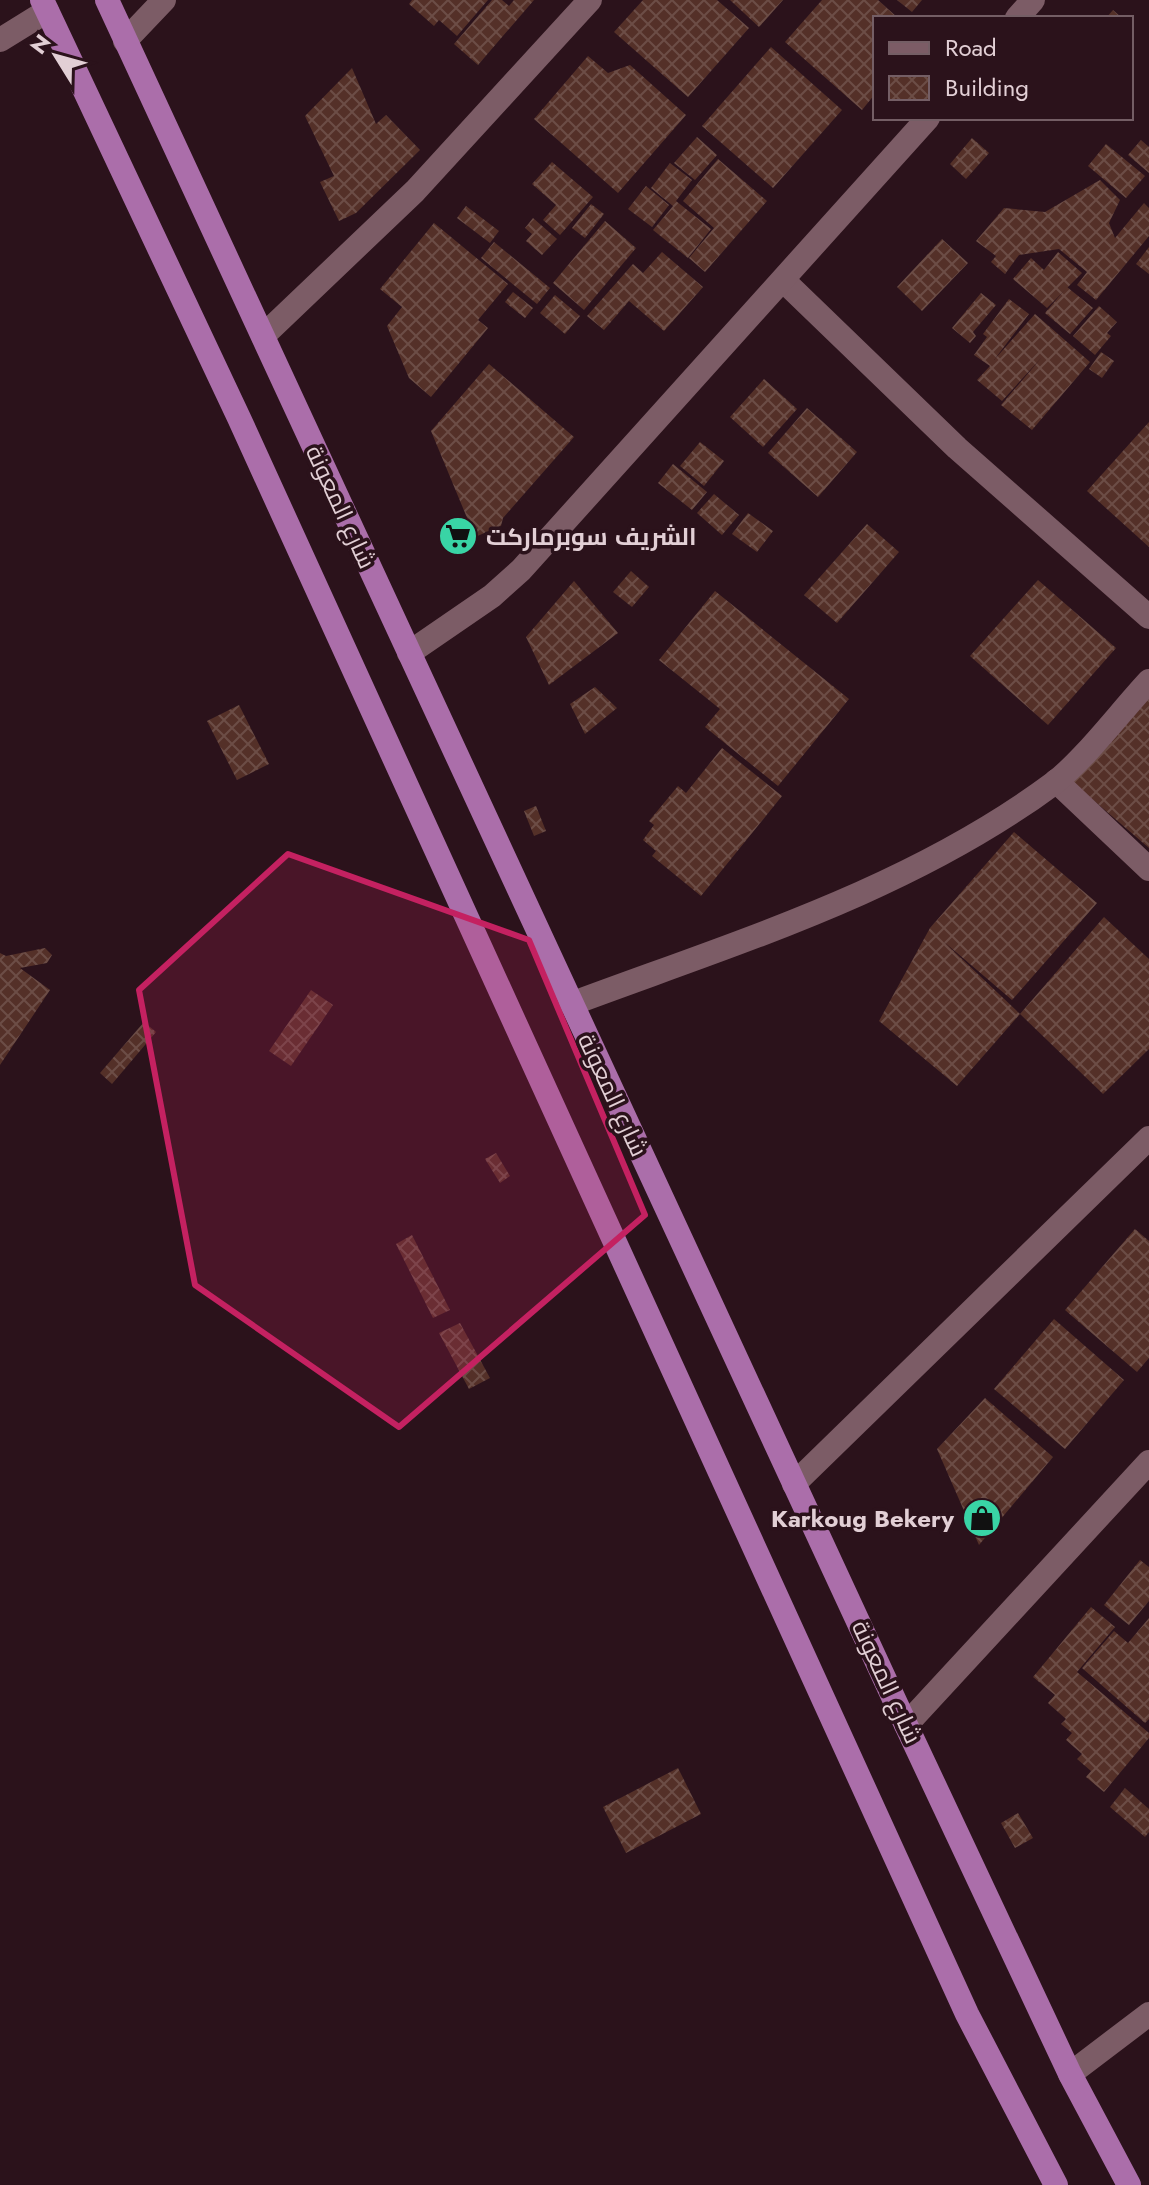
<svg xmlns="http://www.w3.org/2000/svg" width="1149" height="2185" viewBox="0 0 1149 2185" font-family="Jost,Cairo,sans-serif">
<defs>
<pattern id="building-cross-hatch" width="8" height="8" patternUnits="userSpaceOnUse" patternTransform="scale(2)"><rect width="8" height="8" fill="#543028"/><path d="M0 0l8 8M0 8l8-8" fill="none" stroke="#6c4d46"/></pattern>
</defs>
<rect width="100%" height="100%" fill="#2b121b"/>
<g fill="url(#building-cross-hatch)">
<polygon points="412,0 488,0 457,36 439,20 434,26 409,4"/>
<polygon points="492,0 502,0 509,6 514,0 534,0 478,65 454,44"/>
<polygon points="643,0 717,0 749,28 688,97 614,32"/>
<polygon points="730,0 783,0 759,27"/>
<polygon points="822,0 878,0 898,18 875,18 875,94 862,110 785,42"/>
<polygon points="897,0 922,0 912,12"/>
<polygon points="1113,10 1122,18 1106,18"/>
<polygon points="771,47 842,110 773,188 702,126"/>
<polygon points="588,56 608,73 630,65 686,115 618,193 534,119"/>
<polygon points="352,68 376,124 386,115 420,150 356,213 339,221 320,182 334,176 305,116"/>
<polygon points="697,137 717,155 695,180 674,163"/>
<polygon points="972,138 989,153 966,179 950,164"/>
<polygon points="1141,140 1149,147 1149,173 1128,155"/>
<polygon points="1106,144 1145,176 1126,198 1088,166"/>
<polygon points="718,159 767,201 705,272 689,258 714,228 683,201"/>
<polygon points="552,162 593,197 560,235 543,220 556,205 532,184"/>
<polygon points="670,163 692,180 676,201 711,229 688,258 653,230 673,206 651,188"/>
<polygon points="1100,180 1120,200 1109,223 1115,238 1144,203 1149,208 1149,236 1096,300 1077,285 1087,272 1059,249 1019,255 1005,274 991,262 996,256 976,241 1004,208 1045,212"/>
<polygon points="646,186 669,205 652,227 628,209"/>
<polygon points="591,204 604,214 585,238 572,228"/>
<polygon points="466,206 499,231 490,243 457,218"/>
<polygon points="533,218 557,239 542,255 526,241 532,234 525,228"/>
<polygon points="605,221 636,248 584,310 553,283"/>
<polygon points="434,223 508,284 478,320 488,328 431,397 409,378 387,326 402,307 380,289"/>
<polygon points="942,239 968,263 922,311 897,287"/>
<polygon points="494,242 550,288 537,304 481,258"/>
<polygon points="1149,247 1149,274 1136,264"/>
<polygon points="662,252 703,287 664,331 629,301 604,330 587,316 633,264 643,273"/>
<polygon points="1058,252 1082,273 1047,308 1013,279 1031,258 1044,270"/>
<polygon points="1067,287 1093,308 1070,334 1045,313"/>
<polygon points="513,292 533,308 525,318 505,302"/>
<polygon points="981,293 996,305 973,332 976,336 970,343 952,328"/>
<polygon points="555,295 580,316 565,334 540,313"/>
<polygon points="1009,299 1029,314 994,360 1035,314 1090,362 1032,430 1001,405 1042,357 1002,401 977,380 990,366 974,355 987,337 983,334"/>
<polygon points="1099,306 1117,322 1107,333 1111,336 1095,355 1073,336"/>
<polygon points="1101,352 1114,361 1102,378 1089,369"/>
<polygon points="489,364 574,437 503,518 501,526 475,537 431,431"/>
<polygon points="764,379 797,409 763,447 730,417"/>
<polygon points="807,408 857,452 818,497 768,453"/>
<polygon points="1149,422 1149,547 1087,491"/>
<polygon points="700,442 724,461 704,486 680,466"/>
<polygon points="673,464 707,492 692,510 658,483"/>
<polygon points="714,494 739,515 722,535 697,513"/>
<polygon points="748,513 773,531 757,552 732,534"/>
<polygon points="867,524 899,552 837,623 804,595"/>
<polygon points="631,571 649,587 632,607 613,592"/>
<polygon points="1038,580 1116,648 1048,725 970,656"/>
<polygon points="574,581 618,633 549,685 526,637"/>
<polygon points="715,591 849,699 778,786 705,727 720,709 659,660"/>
<polygon points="595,687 617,708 585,734 570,704"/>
<polygon points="1149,691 1149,848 1071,781"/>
<polygon points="239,705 269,764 237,780 207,721"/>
<polygon points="722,748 782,796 701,896 652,856 656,851 643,840 654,825 649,821 678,786 686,793"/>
<polygon points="536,806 546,831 534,836 524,811"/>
<polygon points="1014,832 1097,903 1012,1000 943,941 1020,1014 957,1086 879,1021 930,928"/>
<polygon points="1104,917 1149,959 1149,1049 1103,1094 1020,1014"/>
<polygon points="45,948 52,955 47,963 20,968 50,990 0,1065 0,953 6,956"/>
<polygon points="311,990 333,1005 291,1066 269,1051"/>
<polygon points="144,1022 156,1032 112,1084 100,1073"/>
<polygon points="496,1153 510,1176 500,1183 485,1159"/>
<polygon points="1135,1229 1149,1241 1149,1358 1137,1372 1065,1310"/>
<polygon points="412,1235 450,1310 433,1318 396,1244"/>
<polygon points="1054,1319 1124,1380 1065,1449 994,1389"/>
<polygon points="460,1323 490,1378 469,1389 439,1333"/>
<polygon points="985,1398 1053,1457 979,1545 937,1449"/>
<polygon points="1140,1560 1149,1567 1149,1601 1129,1625 1104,1605"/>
<polygon points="1091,1607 1115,1627 1077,1672 1149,1733 1149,1738 1104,1792 1086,1777 1091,1771 1077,1759 1082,1754 1066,1740 1072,1733 1061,1724 1066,1719 1048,1703 1055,1695 1033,1677"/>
<polygon points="1149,1618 1149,1719 1145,1723 1082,1668 1114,1631 1128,1643"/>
<polygon points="678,1768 701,1814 626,1853 603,1807"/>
<polygon points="1125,1788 1149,1809 1149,1832 1145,1837 1110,1807"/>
<polygon points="1018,1813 1033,1838 1015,1848 1001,1823"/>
</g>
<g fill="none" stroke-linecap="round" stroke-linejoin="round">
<g stroke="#7c5c66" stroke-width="24">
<polyline points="1017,18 1033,0"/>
<polyline points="0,40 47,11"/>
<polyline points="125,41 164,0"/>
<polyline points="784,281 957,448 1149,617"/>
<polyline points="263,336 415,191 590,0"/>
<polyline points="409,653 492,596 521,570 928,118"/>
<polyline points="1056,781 1149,869"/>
<path d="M571,1004C737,942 910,890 1054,783C1085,759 1121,711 1149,681"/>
<polyline points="794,1484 1149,1138"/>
<polyline points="906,1725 1149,1462"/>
<polyline points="1070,2074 1149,2014"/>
</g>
<g stroke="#ab6eaa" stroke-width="24">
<polyline points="42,0 239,418 967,2014 1056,2185"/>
<polyline points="107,0 906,1725 1070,2074 1129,2185"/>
</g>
</g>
<path fill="#c42161" fill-opacity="0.2" stroke="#c42161" stroke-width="6" stroke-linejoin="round" d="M288,854L529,940L645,1215L399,1427L195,1285L139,990Z"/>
<defs>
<g id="supermarket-disc" transform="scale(2)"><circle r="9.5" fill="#39d4a5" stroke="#2b121b"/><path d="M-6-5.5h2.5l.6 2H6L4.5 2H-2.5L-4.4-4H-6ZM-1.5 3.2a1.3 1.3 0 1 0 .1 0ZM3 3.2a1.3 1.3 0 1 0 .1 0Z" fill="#111"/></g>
<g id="shop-disc" transform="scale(2)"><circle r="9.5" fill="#39d4a5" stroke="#2b121b"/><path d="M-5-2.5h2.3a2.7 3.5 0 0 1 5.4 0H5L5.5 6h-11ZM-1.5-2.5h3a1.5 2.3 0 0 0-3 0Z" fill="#111"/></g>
</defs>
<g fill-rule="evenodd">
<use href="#supermarket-disc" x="458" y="536"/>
<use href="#shop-disc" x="982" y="1518"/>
</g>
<g text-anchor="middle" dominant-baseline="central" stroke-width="7" stroke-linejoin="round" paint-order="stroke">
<g font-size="24" fill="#e2cfd5" stroke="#2b121b">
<text transform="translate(341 507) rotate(65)">شارع المعونة</text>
<text transform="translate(613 1095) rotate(65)">شارع المعونة</text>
<text transform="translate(887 1682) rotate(65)">شارع المعونة</text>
</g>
<g font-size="24" font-weight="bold" fill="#e2cfd5" stroke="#2b121b" text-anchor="start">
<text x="486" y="536">الشريف سوبرماركت</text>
<text x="954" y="1518" text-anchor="end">Karkoug Bekery</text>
</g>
</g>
<rect x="873" y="16" width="260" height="104" fill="#2b121b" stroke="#745e65" stroke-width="2"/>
<rect x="889" y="42" width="40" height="12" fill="#7c5c66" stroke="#745e65" stroke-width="2"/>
<text x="945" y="56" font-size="24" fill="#e2cfd5">Road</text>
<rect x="889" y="76" width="40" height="24" fill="url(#building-cross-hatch)" stroke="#745e65" stroke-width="2"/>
<text x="945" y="96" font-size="24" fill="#e2cfd5">Building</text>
<g transform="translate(56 56) rotate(307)" stroke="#2b121b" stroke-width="6" paint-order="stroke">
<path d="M0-6L14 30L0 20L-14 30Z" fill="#e2cfd5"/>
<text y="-12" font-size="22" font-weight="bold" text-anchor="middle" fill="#e2cfd5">N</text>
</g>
</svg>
